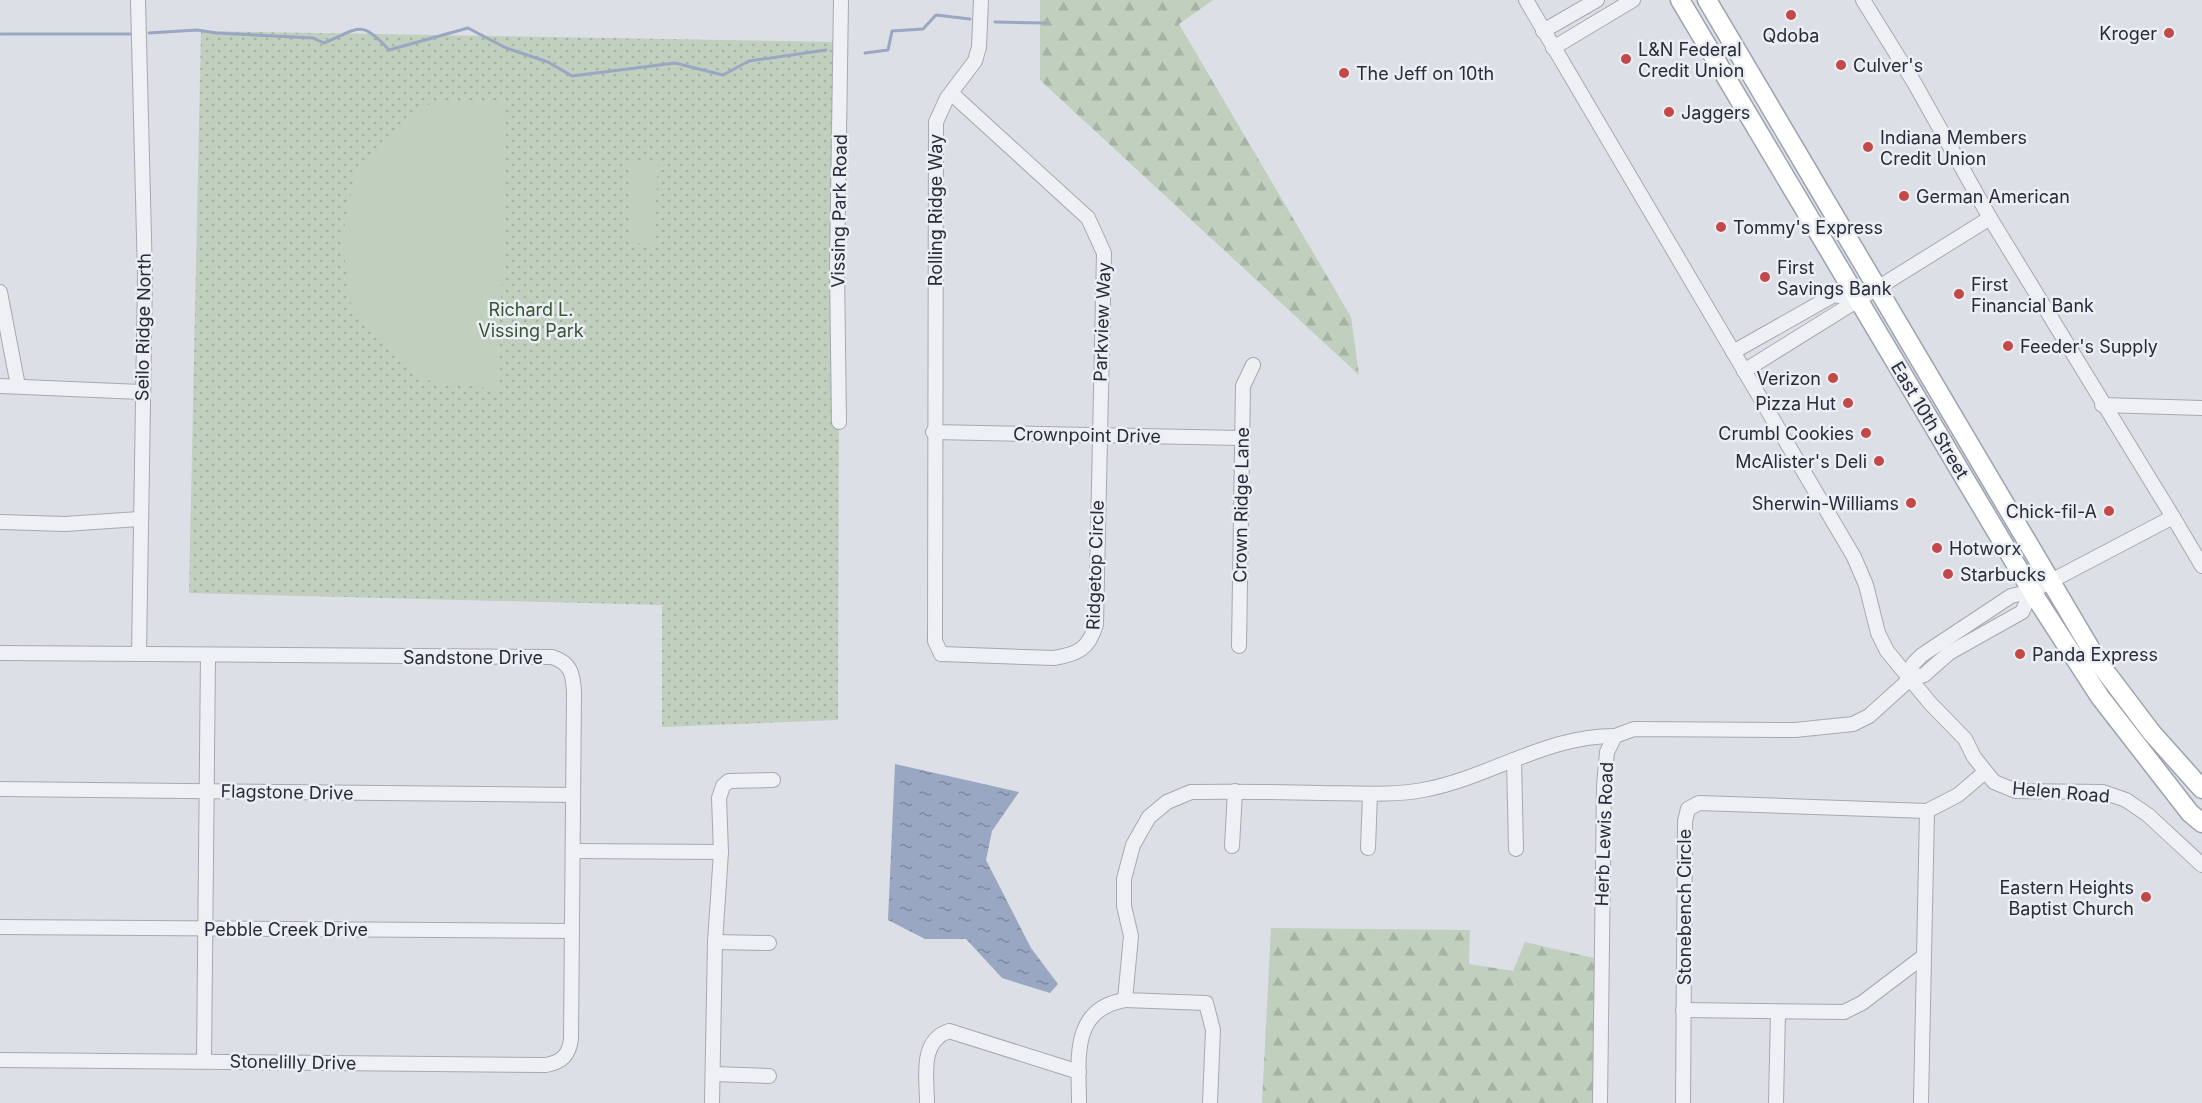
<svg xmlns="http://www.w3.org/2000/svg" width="2202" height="1103" viewBox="0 0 2202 1103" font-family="Inter,sans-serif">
<defs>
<pattern id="forest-firs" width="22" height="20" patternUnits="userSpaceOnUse" patternTransform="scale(1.5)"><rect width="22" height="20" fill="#c0cfbe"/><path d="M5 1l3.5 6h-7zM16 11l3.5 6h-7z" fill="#a5b2a4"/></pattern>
<pattern id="park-dots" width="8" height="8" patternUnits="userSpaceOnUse" patternTransform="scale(1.5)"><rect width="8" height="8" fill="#c0cfbe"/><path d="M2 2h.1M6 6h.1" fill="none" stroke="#a5b2a4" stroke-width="1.8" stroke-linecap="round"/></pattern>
<pattern id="water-ripples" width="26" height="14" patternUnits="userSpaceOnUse" patternTransform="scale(1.5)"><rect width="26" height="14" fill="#9aa7c3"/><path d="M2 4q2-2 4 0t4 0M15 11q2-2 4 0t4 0" fill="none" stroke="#7e889f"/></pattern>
</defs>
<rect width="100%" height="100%" fill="#dcdfe5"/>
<g fill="url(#forest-firs)">
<polygon points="1040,0 1213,0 1179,24 1351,317 1359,375 1040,80"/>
<polygon points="1271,928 1470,930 1469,964 1513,971 1525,942 1602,960 1600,1103 1262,1103"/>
</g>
<polygon fill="url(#park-dots)" points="201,31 840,42 838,720 662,727 662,605 189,593"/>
<g fill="#c0cfbe">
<polygon points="505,100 504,244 496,389 418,379 352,312 342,239 356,169 431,103"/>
<polygon points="631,161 658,162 654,244 629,243"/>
</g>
<polygon fill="url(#water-ripples)" points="895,764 1019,792 992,831 986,860 1031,948 1058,984 1050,993 1002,978 966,939 925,939 888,920"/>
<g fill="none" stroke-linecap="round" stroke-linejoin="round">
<g stroke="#9aa7c3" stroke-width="3">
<polyline points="995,22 1045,23"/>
<path d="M149,33L197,30L217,33L313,38L324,43C360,28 361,19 389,50L468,28L506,48L548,62L572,76L675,63L723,75L749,61L826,50"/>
<polyline points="1,34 130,34"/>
<polyline points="865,53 888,50 892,31 923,29 936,15 970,19"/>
</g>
<g stroke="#a6a9b2" stroke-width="16">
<g id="minor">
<polyline points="138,0 145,276 139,654"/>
<polyline points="1526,0 1854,557 1866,585 1878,633 1887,651 1930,703 1965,739 1974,757 1994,782 2016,791 2103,792 2126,800 2148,815 2202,865"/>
<polyline points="1863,0 1915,84 1990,218 2173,517"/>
<polyline points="1543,31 1597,0"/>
<polyline points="1553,48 1633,0"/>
<path d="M951,93L1088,218L1104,253L1096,624C1089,649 1078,654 1054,658L941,654L935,641L936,122L947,98L975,61L979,47L981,0"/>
<polyline points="0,292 18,386"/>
<polyline points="1733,352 1834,295 1858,300"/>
<polyline points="1744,371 1990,218"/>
<polyline points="0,386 141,392"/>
<polyline points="2102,405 2202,408"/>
<polyline points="839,422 837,269 841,0"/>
<polyline points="933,432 1241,438"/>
<polyline points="0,522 65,524 139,519"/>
<polyline points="1239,646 1243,386 1253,365"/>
<path d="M0,653L552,657C571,663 573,674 574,692L571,1039C569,1055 562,1062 546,1065L0,1060"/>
<polyline points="1910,679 1913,664 1922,655 2011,596 2032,591 2173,517 2202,566"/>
<polyline points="1514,760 1516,849"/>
<polyline points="0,789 573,795"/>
<polyline points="1232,846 1235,791"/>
<polyline points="1368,848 1370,794"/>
<polyline points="573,851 721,852"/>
<polyline points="0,927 572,931"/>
<polyline points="715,942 769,943"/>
<polyline points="1683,1010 1844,1012 1862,1003 1924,956"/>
<polyline points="204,1061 208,655"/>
<polyline points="713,1074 769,1076"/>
<polyline points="712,1103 715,942 721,852 719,798 723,786 729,781 773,780"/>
<path d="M927,1103C927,1078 919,1041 949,1031L1079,1072"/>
<path d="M1079,1103C1079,1060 1070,1009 1125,1000"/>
<path d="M1210,1103L1213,1030L1206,1003L1125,1000L1131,936L1124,906V879L1133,845L1149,817L1167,802L1191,792C1235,791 1279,792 1323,793C1356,793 1391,796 1423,790C1492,777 1544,736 1615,736"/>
<polyline points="1600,1103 1604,786 1607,752 1615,736 1634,729 1795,730 1853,724 1869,716 1910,679 1924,675 1949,653 2022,612 2032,591"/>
<polyline points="1683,1103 1685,821 1688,809 1699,803 1927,811 1958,795 1985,772"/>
<polyline points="1776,1103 1778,1012"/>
<polyline points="1921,1103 1927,811"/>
</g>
</g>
<g stroke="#9da2b0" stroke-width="21">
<g id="major">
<polyline points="1680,0 2034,595 2100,697 2190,813 2202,823"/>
<polyline points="1707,0 2099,663 2152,733 2202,789"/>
</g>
</g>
<use href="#minor" stroke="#eff0f4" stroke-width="14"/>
<use href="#major" stroke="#fff" stroke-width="18"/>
</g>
<g fill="#c34949" stroke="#ebeef3" stroke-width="2">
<circle cx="1791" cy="15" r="6"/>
<circle cx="2169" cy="33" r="6"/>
<circle cx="1626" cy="59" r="6"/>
<circle cx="1841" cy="65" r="6"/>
<circle cx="1344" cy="73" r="6"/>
<circle cx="1669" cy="112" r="6"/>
<circle cx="1868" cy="147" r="6"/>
<circle cx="1904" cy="196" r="6"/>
<circle cx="1721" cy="227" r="6"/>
<circle cx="1765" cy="277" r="6"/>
<circle cx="1959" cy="294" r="6"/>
<circle cx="2008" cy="346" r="6"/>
<circle cx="1833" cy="378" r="6"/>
<circle cx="1848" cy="403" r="6"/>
<circle cx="1866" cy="433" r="6"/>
<circle cx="1879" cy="461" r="6"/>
<circle cx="1911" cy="503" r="6"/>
<circle cx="2109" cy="511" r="6"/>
<circle cx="1937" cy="548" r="6"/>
<circle cx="1948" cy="574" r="6"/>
<circle cx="2020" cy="654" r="6"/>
<circle cx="2146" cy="897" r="6"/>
</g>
<g text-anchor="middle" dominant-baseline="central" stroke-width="5" stroke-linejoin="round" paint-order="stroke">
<g font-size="18" fill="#272b3a" stroke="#ebeef3" text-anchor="start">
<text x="2157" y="33" text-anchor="end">Kroger</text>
<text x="1791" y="35" text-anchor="middle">Qdoba</text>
<text x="1638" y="49">L&amp;N Federal<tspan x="1638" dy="21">Credit Union</tspan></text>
<text x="1853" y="65">Culver's</text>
<text x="1356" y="73">The Jeff on 10th</text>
<text x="1681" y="112">Jaggers</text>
<text x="1880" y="137">Indiana Members<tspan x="1880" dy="21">Credit Union</tspan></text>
<text x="1916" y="196">German American</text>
<text x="1733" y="227">Tommy's Express</text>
<text x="1777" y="267">First<tspan x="1777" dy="21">Savings Bank</tspan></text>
<text x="1971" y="284">First<tspan x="1971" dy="21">Financial Bank</tspan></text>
<text x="2020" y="346">Feeder's Supply</text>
<text x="1821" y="378" text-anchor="end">Verizon</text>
<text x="1836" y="403" text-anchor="end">Pizza Hut</text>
<text x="1854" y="433" text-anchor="end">Crumbl Cookies</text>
<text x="1867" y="461" text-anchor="end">McAlister's Deli</text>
<text x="1899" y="503" text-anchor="end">Sherwin-Williams</text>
<text x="2097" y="511" text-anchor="end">Chick-fil-A</text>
<text x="1949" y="548">Hotworx</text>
<text x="1960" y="574">Starbucks</text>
<text x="2032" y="654">Panda Express</text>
<text x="2134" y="887" text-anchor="end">Eastern Heights<tspan x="2134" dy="21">Baptist Church</tspan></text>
</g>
<g font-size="18" fill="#272b3a" stroke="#ebeef3">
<text transform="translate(935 210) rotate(-90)">Rolling Ridge Way</text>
<text transform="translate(839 211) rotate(-89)">Vissing Park Road</text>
<text transform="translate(1102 322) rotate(-88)">Parkview Way</text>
<text transform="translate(143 327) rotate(-89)">Seilo Ridge North</text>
<text transform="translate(1930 420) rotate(59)">East 10th Street</text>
<text transform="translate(1087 435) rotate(1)">Crownpoint Drive</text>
<text transform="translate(1241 505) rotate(-89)">Crown Ridge Lane</text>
<text transform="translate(1095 565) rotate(-88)">Ridgetop Circle</text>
<text x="473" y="657">Sandstone Drive</text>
<text transform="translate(287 792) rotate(1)">Flagstone Drive</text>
<text transform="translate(2061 792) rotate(5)">Helen Road</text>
<text transform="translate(1604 834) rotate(-88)">Herb Lewis Road</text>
<text transform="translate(1684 907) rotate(-90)">Stonebench Circle</text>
<text x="286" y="929">Pebble Creek Drive</text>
<text transform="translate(293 1062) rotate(1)">Stonelilly Drive</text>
</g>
<g font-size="18" fill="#375536" stroke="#ebeef3">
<text x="531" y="309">Richard L.<tspan x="531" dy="21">Vissing Park</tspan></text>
</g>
</g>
</svg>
